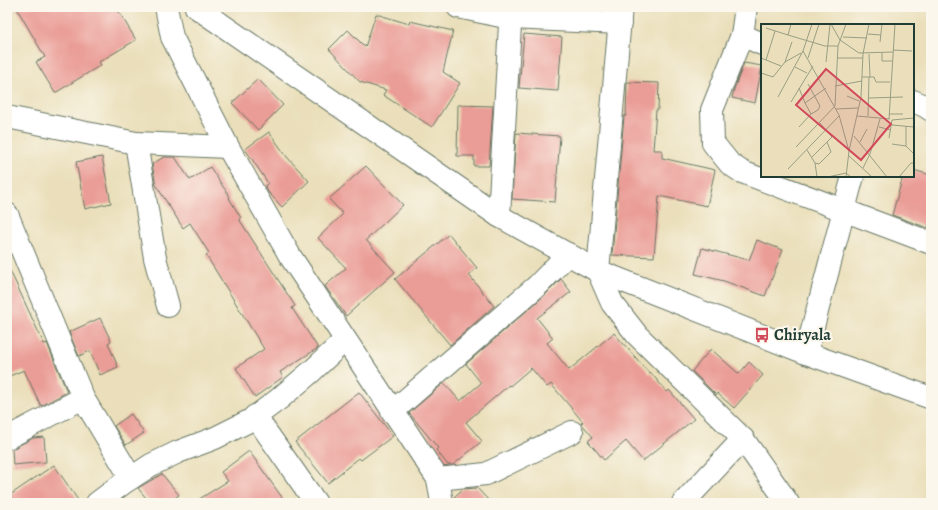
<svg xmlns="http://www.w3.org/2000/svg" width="938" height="510" viewBox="0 0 938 510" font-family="Alegreya,serif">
<rect width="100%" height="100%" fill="#fbf7ec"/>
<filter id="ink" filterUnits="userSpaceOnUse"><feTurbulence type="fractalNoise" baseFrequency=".025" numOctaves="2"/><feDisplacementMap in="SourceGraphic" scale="8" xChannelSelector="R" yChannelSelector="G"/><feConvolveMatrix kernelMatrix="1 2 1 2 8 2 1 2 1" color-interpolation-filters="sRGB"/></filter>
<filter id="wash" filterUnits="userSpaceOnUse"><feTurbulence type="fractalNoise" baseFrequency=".012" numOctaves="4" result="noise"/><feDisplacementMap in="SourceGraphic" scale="16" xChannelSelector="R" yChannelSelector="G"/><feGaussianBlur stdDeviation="0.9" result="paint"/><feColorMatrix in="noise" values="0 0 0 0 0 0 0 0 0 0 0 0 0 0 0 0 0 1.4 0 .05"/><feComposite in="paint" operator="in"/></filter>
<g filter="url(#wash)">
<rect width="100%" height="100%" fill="#eadfba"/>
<g id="blocks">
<g fill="#ea9c96">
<polygon points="16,7 116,7 136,40 99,62 101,65 55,93 36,62 45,57"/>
<polygon points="376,14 409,24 410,21 453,31 443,72 460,83 432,127 383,95 386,90 360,82 329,49 348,30 365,47"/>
<polygon points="524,34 562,37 558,91 519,88"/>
<polygon points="744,63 762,66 755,103 732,98 734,89"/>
<polygon points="258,79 283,105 258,130 232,103"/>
<polygon points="627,82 659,83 658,110 656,110 653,150 662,150 662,158 715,170 707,206 659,196 654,257 612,255 624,116 626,116"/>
<polygon points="458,105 493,106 489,166 474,166 474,156 457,156"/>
<polygon points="269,132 287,157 309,181 282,207 268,192 265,186 268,183 245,149"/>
<polygon points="516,133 560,136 555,202 512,199"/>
<polygon points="102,157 111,203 85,209 76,162"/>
<polygon points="164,157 175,157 190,180 210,167 230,197 229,198 241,218 239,219 295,306 292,308 318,348 280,372 283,377 255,397 236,368 264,349 206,255 209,253 190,223 183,228 156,185 152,164"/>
<polygon points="366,166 403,205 366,240 395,272 346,316 325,286 346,268 318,238 343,214 329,199"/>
<polygon points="913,170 931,175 931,217 928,228 892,215 903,176 913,176"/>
<polygon points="449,234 477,268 469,275 494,306 450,345 395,279"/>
<polygon points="757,240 783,250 765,296 724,281 695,274 702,248 749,260"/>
<polygon points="7,264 44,344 47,343 67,392 41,406 24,370 7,377"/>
<polygon points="561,279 571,292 537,318 553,338 547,343 569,370 614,333 650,374 651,373 667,392 669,390 694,419 643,461 626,441 604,460 588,441 593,437 581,423 583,422 551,384 547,387 531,368 510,386 509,385 466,422 482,441 453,465 448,465 436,450 438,448 409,413 444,383 460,401 481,383 466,364 546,294"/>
<polygon points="100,318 111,341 108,343 118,367 100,375 90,351 79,356 69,332"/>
<polygon points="711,349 739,374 749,362 763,375 734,408 717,393 716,395 692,371"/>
<polygon points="359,392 393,436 361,460 359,458 328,483 295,442"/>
<polygon points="131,414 144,433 126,445 114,426"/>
<polygon points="44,437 46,462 13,465 12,449 33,438"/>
<polygon points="249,451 286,503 193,503 228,481 221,472"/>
<polygon points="54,465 80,503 7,503 7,497"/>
<polygon points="162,474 179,495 168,503 150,503 138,488"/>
<polygon points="477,488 491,503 454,503 454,497 463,489"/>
</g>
</g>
</g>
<g filter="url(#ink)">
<use href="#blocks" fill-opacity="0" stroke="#667663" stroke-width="1"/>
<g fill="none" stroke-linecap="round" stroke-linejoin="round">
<g stroke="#667663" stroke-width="24">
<g id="street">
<polyline points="166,7 172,37 228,147 290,256 438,479 442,503"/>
<polyline points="458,7 510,18 620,23"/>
<polyline points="621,7 598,271 612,303 637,335 743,439 788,503"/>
<polyline points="746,7 742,35 762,44"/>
<polyline points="742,35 712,110 713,143 730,164 742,172 931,243"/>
<polyline points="913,101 925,106 931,110"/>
<polyline points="7,117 136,143 228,147"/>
<polyline points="136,143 155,258 168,306"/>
<polyline points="7,214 83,398 131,478"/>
<polyline points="499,216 511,7"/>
<polyline points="806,353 853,176"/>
<polyline points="392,412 538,285 568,254"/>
<polyline points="255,416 316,503"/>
<polyline points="7,438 83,398"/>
<polyline points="438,479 486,474 572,432"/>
<polyline points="97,503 125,482 151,465 178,452 215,438 251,420 279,399 312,371 345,340"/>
<polyline points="683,503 743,439"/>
</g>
</g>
<g stroke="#667663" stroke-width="24">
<polyline id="secondary" points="196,7 499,216 598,271 806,353 931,398"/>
</g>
<use href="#street" stroke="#fff" stroke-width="22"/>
<use href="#secondary" stroke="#fff" stroke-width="22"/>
</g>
</g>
<defs>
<g id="bus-bare" transform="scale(1.2)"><path d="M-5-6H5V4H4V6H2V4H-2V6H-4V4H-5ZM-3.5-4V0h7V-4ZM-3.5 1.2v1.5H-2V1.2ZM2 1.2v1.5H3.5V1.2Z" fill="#d1495b" stroke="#fbf7ec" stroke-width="2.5" paint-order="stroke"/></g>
</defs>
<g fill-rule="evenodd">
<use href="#bus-bare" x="762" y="335"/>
</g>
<g text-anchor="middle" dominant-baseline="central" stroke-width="4" stroke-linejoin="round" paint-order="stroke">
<g font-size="16" font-weight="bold" fill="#1f3d34" stroke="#fbf7ec" text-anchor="start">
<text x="774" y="335">Chiryala</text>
</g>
</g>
<g transform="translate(761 24)">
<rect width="153" height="153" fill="#eadfba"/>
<path fill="none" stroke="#999e84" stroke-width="1" d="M30,0L27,11L64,22H77M51,0L42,27L78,91L88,127L85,153M70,0L79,16L98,29L132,28M5,4L27,11M107,10L120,11M82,13L106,14M119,18L121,0M132,26L151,27M121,29V37H131M108,30L109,53M0,34L20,42M47,34L58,0M76,34H102M5,36L14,7M24,38L31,18M65,38L69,1M34,43L46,49M0,49L12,53L24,38L40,29M101,53H113L115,58H129M47,60L59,82L57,86L50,90M74,62L101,57M38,64L44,79M86,72L98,77M17,73L42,27M108,74L142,73M30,78L52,42M75,85L97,84M128,90H142M96,92L129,95M107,92L108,53M128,95L134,0M131,101L153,103M145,102V122L153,130M38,103L50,90L44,79L65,64M118,103L130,106M93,112L126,153M128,114L131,96L153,94M99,118L106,105M131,120L145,122M35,123L74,82L77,22L85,0M46,126L54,139L56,153M88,127L100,73L102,30L108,0M88,132L111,153M51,133L71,113L58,98M54,139L58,140L70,128L66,118M102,144L109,130L119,95M27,145L78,92M67,153L85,149L90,153M138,153L150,139H153"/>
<path fill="#d1495b" fill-opacity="0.15" stroke="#d1495b" stroke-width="2" d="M65,45L130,100L100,136L35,81Z"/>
<rect width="153" height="153" fill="none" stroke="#1f3d34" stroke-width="2"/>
</g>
<rect width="938" height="510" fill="none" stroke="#fbf7ec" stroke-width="24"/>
</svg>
